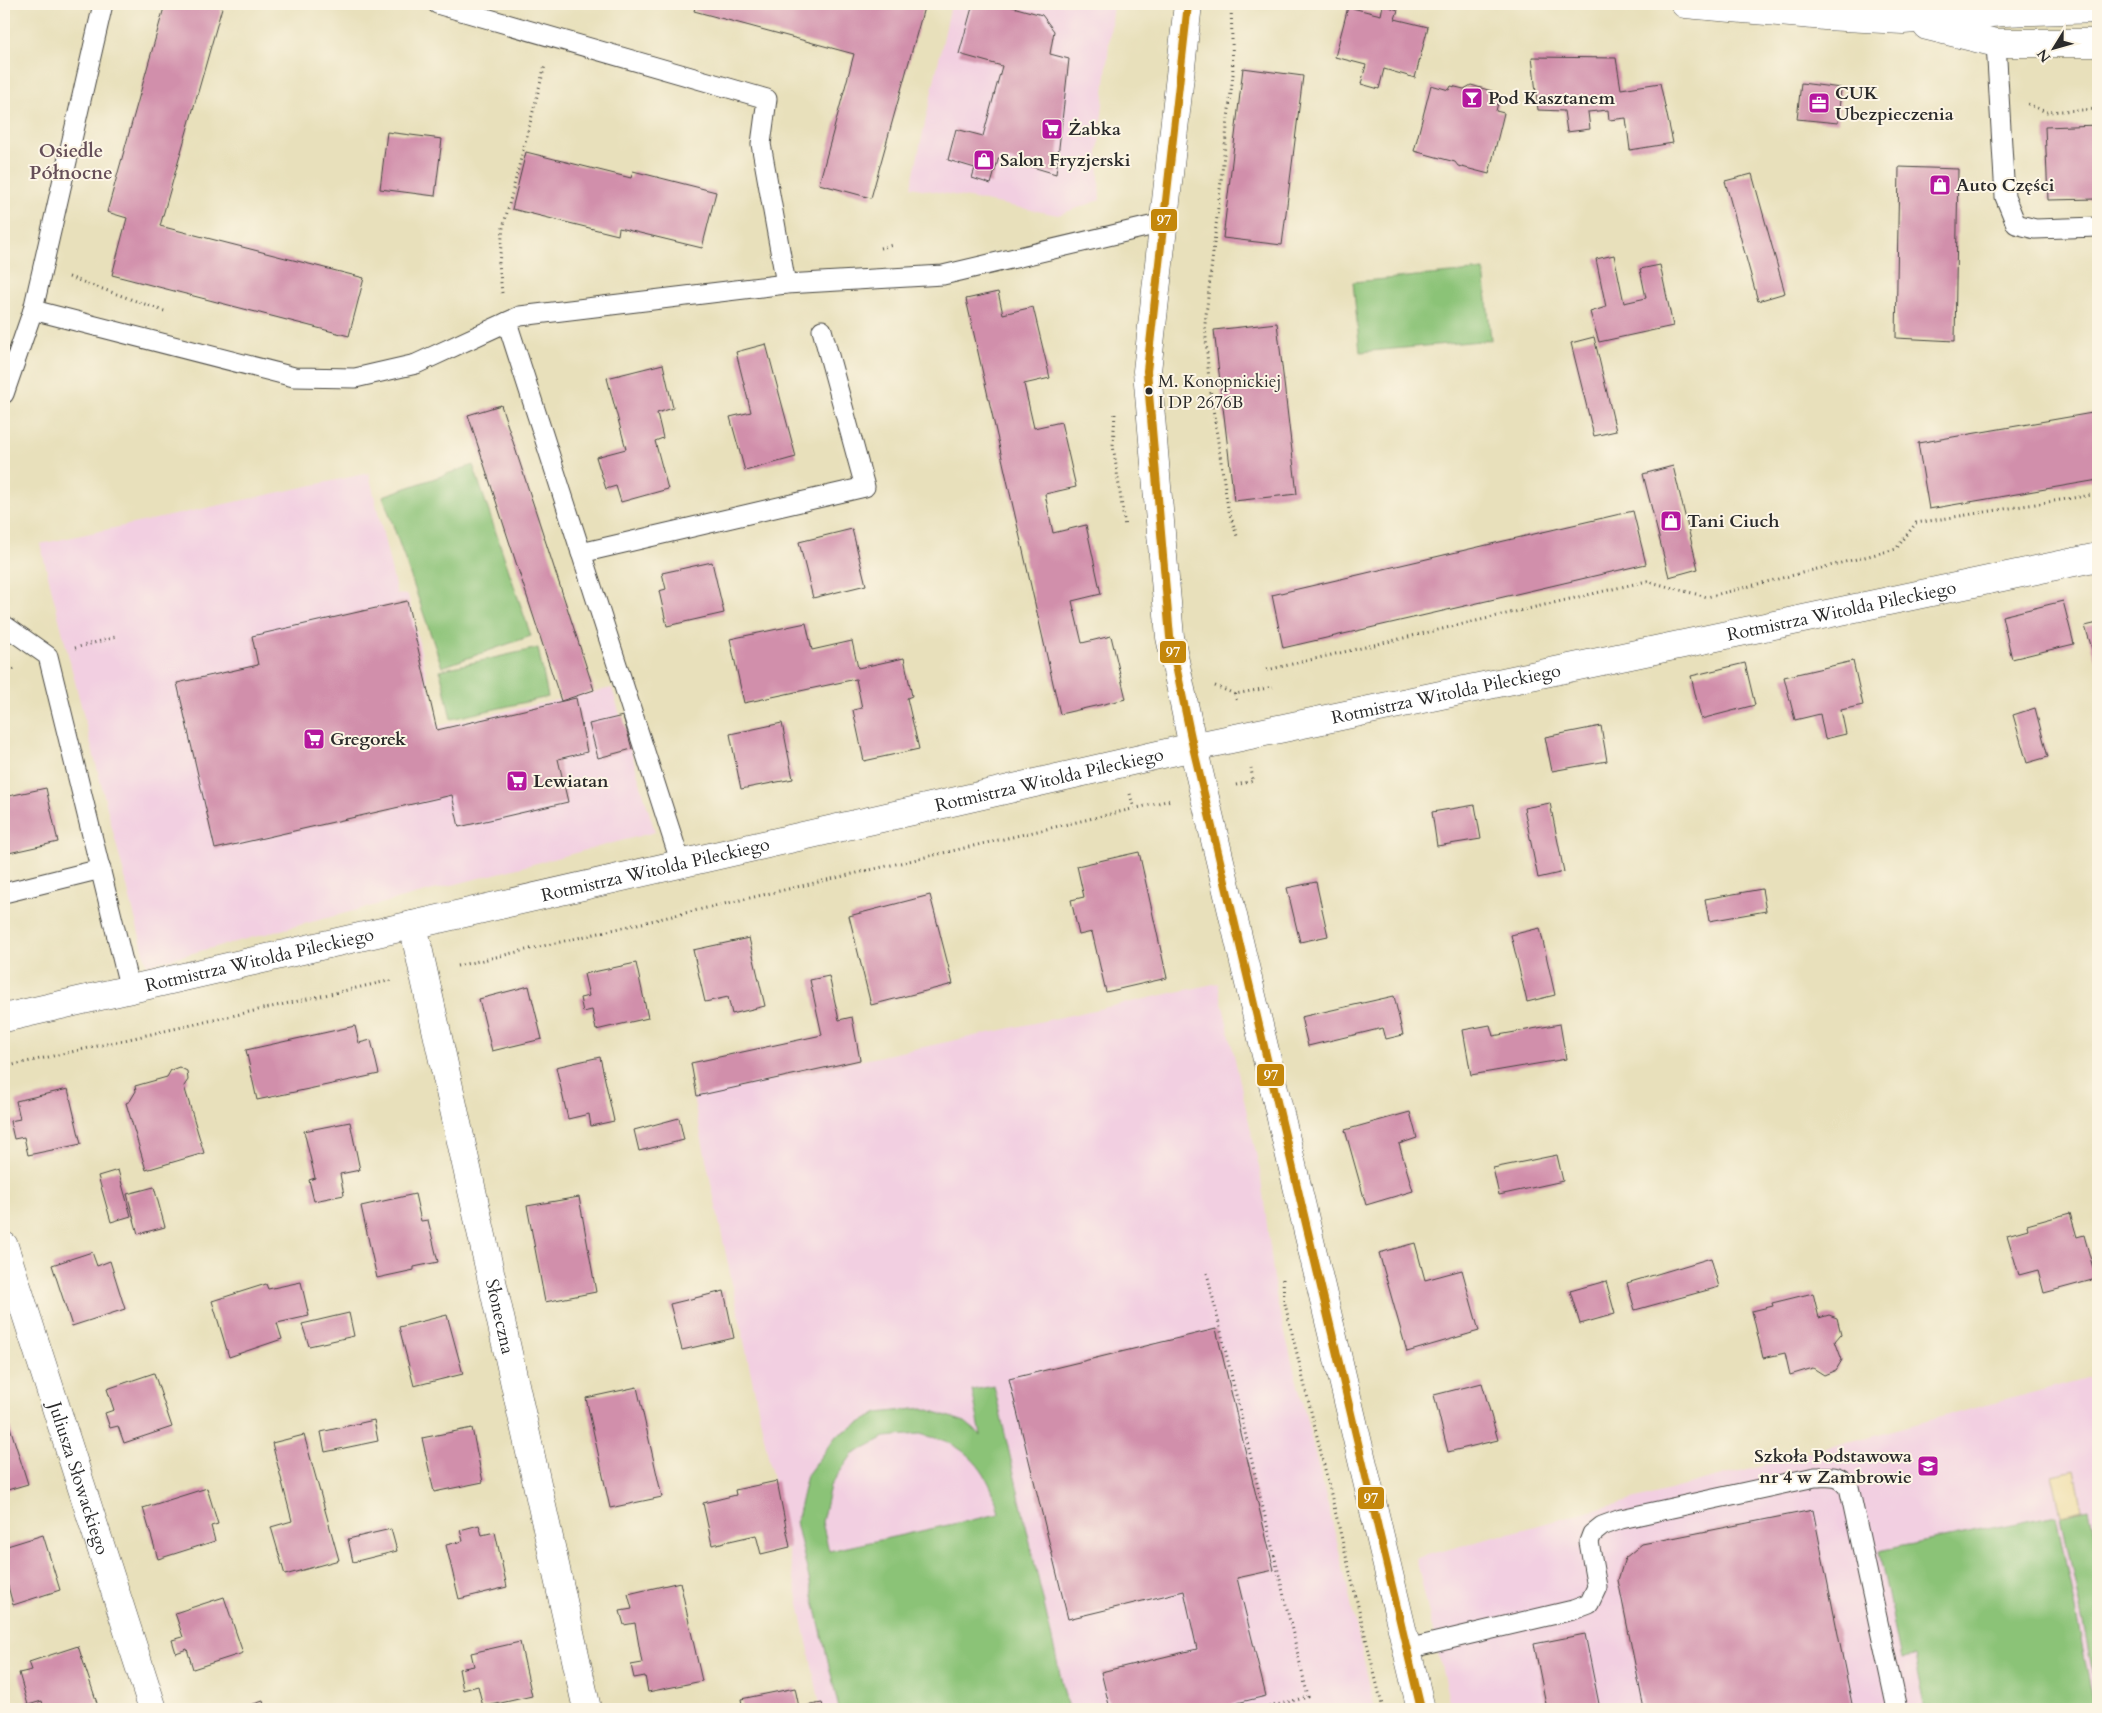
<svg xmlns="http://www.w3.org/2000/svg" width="2102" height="1713" viewBox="0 0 2102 1713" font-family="Cardo,serif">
<rect width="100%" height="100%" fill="#fcf5e5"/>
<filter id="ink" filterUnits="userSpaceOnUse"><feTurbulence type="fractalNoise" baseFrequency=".02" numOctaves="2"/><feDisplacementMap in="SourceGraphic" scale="10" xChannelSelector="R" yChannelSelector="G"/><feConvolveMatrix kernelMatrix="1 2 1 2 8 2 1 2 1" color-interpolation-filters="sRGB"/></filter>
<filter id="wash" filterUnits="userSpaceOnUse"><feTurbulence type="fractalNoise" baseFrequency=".0096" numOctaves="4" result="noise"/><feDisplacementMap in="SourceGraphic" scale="20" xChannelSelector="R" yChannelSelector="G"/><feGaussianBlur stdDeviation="1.12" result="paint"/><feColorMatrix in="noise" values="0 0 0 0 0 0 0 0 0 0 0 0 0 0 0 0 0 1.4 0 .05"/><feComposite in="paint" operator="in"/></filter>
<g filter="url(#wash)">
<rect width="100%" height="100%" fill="#e8e0bb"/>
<g fill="#f2cfe1">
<polygon points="951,4 1113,4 1098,154 1100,200 1058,215 911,187"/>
<polygon points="369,473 397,594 408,595 438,726 612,688 655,832 147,965 40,544"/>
<polygon points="1218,983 1260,1171 1277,1301 1335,1533 1375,1709 821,1709 693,1097"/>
<polygon points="2098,1375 2098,1709 1451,1709 1416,1558"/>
</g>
<g fill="#8bc377" stroke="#5b7751" fill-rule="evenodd">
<polygon points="1484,270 1491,340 1360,352 1353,282"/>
<polygon points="473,465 531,636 442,667 383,496"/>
<polygon points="538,648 548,697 451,719 440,670"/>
<path d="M994,1386L1068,1709H839L796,1522L807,1475L836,1436L878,1413L923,1408L965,1422L981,1435L972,1390ZM920,1434C930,1437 944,1439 953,1445C979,1459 994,1486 999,1514L829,1551L822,1522L830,1486L852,1455L885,1437Z"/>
<polygon points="2089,1509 2098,1553 2098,1697 2061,1515"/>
<polygon points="2056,1515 2095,1709 1925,1709 1914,1657 1901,1659 1879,1551"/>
</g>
<polygon fill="#eeda9e" stroke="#8c8264" points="2074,1470 2082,1510 2061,1515 2052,1475"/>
<g id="blocks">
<g fill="#d18fab">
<polygon points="165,4 223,4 160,226 364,278 349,336 112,275 127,218 107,212"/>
<polygon points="696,4 925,4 871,198 819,184 854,54 694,11"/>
<polygon points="973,4 1002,4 1042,15 1054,31 1050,54 1069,59 1056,174 999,157 991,184 972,178 975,168 948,160 956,129 983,136 1002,66 959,54"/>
<polygon points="1383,5 1398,10 1395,19 1428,27 1415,78 1384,69 1379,89 1361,84 1366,65 1335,57 1348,7 1381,15"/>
<polygon points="1532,57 1616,58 1621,89 1660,83 1673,143 1630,150 1626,118 1609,120 1608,110 1588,112 1590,129 1567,132 1564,111 1538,110"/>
<polygon points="1243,68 1303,76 1282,245 1223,238"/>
<polygon points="1801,83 1841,88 1838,123 1797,119"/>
<polygon points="1431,85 1449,90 1451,86 1464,89 1471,85 1495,92 1499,99 1496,111 1504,113 1489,174 1458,166 1455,162 1414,151"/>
<polygon points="2098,125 2098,199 2048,200 2045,127"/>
<polygon points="387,132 442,139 435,196 380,189"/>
<polygon points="526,152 631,178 633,171 716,192 702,248 619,228 618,235 512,209"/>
<polygon points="1899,167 1958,169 1955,341 1896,338"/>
<polygon points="1752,174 1785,293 1758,301 1725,181"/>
<polygon points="1614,255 1624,303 1646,298 1640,269 1660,265 1673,326 1599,342 1590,312 1606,307 1596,259"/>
<polygon points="998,292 1003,314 1033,307 1050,378 1024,384 1034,428 1061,422 1076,487 1045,494 1053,533 1086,525 1101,594 1072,601 1082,643 1111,636 1126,699 1060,714 966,299"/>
<polygon points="1277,323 1297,494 1234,501 1214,330"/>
<polygon points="1594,337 1616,431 1594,436 1571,343"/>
<polygon points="766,344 796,457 745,471 730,417 751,412 736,352"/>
<polygon points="663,364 673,408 657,413 663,438 655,441 668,489 621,502 616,486 606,489 596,457 626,449 607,378"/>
<polygon points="501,405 594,690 561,701 468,415"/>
<polygon points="2098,412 2098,480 1929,509 1918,443"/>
<polygon points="1673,466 1698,569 1669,577 1643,474"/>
<polygon points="1633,511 1646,564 1283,648 1272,595"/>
<polygon points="852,529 866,585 813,598 799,542"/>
<polygon points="712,562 724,613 667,626 659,591 666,589 662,573"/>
<polygon points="407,601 437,730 576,698 587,752 558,759 568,802 459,827 452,795 215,849 177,683 258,665 252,636"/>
<polygon points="2063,601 2074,644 2012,659 2002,616"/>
<polygon points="806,623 812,650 852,641 858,668 904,658 912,696 907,698 919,749 864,761 853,710 862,708 856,679 744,703 730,639"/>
<polygon points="2098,623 2098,668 2085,626"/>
<polygon points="1853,661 1863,705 1841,710 1846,734 1825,739 1820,714 1795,720 1784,677"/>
<polygon points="1745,663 1755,705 1701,719 1691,676"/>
<polygon points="2035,708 2048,757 2027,763 2013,715"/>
<polygon points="623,716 632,749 598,758 589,724"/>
<polygon points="782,723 793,779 741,789 730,734"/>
<polygon points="1601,726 1607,761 1552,771 1545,737"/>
<polygon points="46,788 58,842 4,854 4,797"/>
<polygon points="1550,803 1564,872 1538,878 1524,808"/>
<polygon points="1475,805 1481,839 1437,846 1432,812"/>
<polygon points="1139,852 1167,978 1106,992 1092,932 1079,935 1071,900 1084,897 1077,866"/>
<polygon points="1316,882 1328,936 1300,942 1287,888"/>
<polygon points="1762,889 1766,911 1709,921 1705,899"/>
<polygon points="930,895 953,984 871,1005 849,916"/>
<polygon points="1540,928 1555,995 1527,1002 1511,935"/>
<polygon points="749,938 765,1006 732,1014 728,997 705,1002 693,950"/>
<polygon points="636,963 648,1018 596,1030 592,1010 583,1012 580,998 589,996 584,974"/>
<polygon points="829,976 839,1020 852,1017 860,1060 697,1096 691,1063 822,1035 810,980"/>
<polygon points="529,986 542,1039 492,1051 479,999"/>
<polygon points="1394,996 1403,1035 1386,1039 1383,1028 1308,1046 1301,1017"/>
<polygon points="1560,1024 1566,1059 1471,1075 1463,1030 1490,1025 1493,1036"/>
<polygon points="355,1026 359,1043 371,1040 379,1074 257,1100 246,1050"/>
<polygon points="600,1057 614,1121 591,1126 589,1114 568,1119 556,1067"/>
<polygon points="179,1067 187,1071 188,1080 184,1086 204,1153 146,1170 126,1103 130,1101 136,1091 135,1086 167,1077 171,1070"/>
<polygon points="68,1089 81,1144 28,1155 24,1137 14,1139 10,1121 20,1119 16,1101"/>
<polygon points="1410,1112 1417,1138 1399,1144 1413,1191 1366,1205 1345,1130"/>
<polygon points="679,1118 684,1140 639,1151 634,1130"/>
<polygon points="350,1122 360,1170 340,1174 344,1195 314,1201 309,1180 315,1178 304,1131"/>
<polygon points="1557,1155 1563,1181 1499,1195 1493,1168"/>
<polygon points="118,1170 131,1216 111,1222 98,1176"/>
<polygon points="154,1187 165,1227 138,1234 127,1194"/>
<polygon points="415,1194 421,1221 428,1220 438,1262 414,1267 414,1270 377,1278 361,1206"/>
<polygon points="579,1197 596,1292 545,1302 527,1206"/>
<polygon points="2070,1213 2077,1237 2084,1235 2096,1279 2044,1293 2038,1270 2019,1275 2007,1235 2028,1229 2027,1225"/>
<polygon points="1415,1243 1425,1280 1462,1270 1479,1331 1407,1352 1379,1253"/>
<polygon points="92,1252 97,1266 110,1261 125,1309 72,1326 52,1265"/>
<polygon points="1711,1258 1719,1287 1635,1310 1627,1283"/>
<polygon points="1606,1281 1615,1314 1580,1324 1570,1291"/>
<polygon points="301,1282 309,1316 277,1323 282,1339 229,1357 212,1301 266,1284 268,1289"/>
<polygon points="724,1291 734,1338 682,1350 670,1304"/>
<polygon points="1813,1293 1819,1318 1829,1315 1837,1318 1841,1334 1835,1341 1842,1360 1836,1370 1824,1375 1813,1368 1790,1375 1785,1353 1763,1358 1752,1311 1773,1306 1772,1303"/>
<polygon points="349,1313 354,1336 309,1346 302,1324"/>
<polygon points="447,1315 463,1374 414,1386 399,1327"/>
<polygon points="1216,1329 1274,1570 1237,1578 1266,1696 1212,1709 1110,1709 1101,1672 1197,1649 1184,1591 1068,1619 1009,1379"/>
<polygon points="154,1373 172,1427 124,1443 118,1426 110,1428 105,1413 114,1410 107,1389"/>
<polygon points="1482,1383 1498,1440 1448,1452 1434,1395"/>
<polygon points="637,1387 662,1497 610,1508 586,1398"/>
<polygon points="374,1420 378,1441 325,1452 321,1432"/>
<polygon points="10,1427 28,1484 4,1491 4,1429"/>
<polygon points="472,1428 483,1482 434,1492 422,1438"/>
<polygon points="304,1435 339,1560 285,1575 271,1527 292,1521 272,1443"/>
<polygon points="777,1481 790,1547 761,1554 756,1535 712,1545 703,1503 736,1495 735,1490"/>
<polygon points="207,1488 218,1524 211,1526 215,1541 158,1559 143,1508"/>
<polygon points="1813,1510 1853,1709 1644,1709 1618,1580 1625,1558 1642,1544"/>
<polygon points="479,1525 482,1535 495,1532 507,1587 459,1599 446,1545 463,1541 460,1530"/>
<polygon points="391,1529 397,1551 353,1562 348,1539"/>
<polygon points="43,1535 60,1590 13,1605 8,1586 4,1588 4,1547"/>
<polygon points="680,1582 702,1681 648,1692 645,1676 634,1678 631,1665 642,1663 635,1623 624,1625 620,1611 632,1609 628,1594"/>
<polygon points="224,1597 243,1653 193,1669 187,1649 176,1653 172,1640 183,1637 175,1613"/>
<polygon points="1585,1634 1600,1709 1547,1709 1534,1644"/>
<polygon points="520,1642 532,1696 483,1707 478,1686 463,1690 459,1669 474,1666 471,1653"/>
<polygon points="78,1646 97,1703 76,1709 44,1709 42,1701 28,1705 19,1673 32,1670 29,1662"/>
<polygon points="795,1688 799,1707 822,1703 824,1709 743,1709 741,1699"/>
<polygon points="263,1701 265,1709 238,1709"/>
</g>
</g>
</g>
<g filter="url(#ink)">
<use href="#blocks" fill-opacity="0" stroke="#474641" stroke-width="1"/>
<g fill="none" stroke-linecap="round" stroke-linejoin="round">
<g stroke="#474641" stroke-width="21">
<g id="lane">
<polyline points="437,4 767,99 761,144 786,284"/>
<polyline points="1996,43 2005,197 2016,224 2035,229 2098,227"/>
<polyline points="33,310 294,377 355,378 416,364 520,316 786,284 943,275 1163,223"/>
<polyline points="507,322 681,864"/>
<polyline points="4,394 33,310 103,4"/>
<polyline points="581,553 865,487 822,330"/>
<polyline points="4,625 48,656 130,990"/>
<polyline points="4,893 101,869"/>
<path d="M1407,1649L1573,1610L1589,1604L1597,1587L1589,1542L1592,1534L1602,1526L1621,1519L1815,1477C1832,1477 1837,1474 1849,1487L1897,1709"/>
</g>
</g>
<g stroke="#474641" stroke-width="29">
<g id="street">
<polyline points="1188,4 1147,371 1170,637 1193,747 1421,1709"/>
<path id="s1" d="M413,925L587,1709"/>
<path id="s2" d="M4,1246L153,1709"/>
</g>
</g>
<g stroke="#474641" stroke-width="29">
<g id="secondary">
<polyline points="1685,4 1825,16 1903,20 2004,12 2098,9"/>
<polyline points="1927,26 1996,43 2098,43"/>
<path id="s3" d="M4,1018L1193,747L2098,557"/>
</g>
</g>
<g stroke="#474641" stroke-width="3" stroke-dasharray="1 4" stroke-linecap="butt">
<polyline points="1231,4 1233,74 1205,324 1209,382 1228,508 1238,539"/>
<polyline points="2028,104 2046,112 2098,109"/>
<polyline points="880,248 893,245"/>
<polyline points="69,277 167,312"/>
<polyline points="502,293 499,263 503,228 545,65"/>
<polyline points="1115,414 1113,445 1125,527"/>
<polyline points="75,648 115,637"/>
<polyline points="1267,670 1647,581 1707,597 1896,549 1916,523 2098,494"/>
<polyline points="4,673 15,669"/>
<polyline points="1215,686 1235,694 1273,687"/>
<polyline points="1235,694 1237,703"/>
<polyline points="1236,785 1253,781 1251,768"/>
<polyline points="1130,794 1134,808"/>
<polyline points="457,966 1171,800"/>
<polyline points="4,1067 392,980"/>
<polyline points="1207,1273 1308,1697 1261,1709"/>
<polyline points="1283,1279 1284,1300 1383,1709"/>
</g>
<use href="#lane" stroke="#fff" stroke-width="19"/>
<use href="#street" stroke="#fff" stroke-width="28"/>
<use href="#secondary" stroke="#fff" stroke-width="28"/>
<g stroke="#fcf5e5" stroke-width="11">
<polyline id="bus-1" points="1188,4 1147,371 1170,637 1193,747 1421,1709"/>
</g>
<use href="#bus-1" stroke="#c4870b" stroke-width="8"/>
</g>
</g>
<defs>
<g id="bar-square" transform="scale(1.125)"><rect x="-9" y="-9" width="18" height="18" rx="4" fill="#b5179e" stroke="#fcf5e5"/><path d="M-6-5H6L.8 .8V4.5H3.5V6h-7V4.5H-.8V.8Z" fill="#fff"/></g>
<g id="office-square" transform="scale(1.125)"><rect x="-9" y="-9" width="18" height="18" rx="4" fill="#b5179e" stroke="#fcf5e5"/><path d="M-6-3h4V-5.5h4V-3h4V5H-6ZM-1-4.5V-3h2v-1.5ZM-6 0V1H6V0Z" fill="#fff"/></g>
<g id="supermarket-square" transform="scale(1.125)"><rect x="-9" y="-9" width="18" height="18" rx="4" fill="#b5179e" stroke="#fcf5e5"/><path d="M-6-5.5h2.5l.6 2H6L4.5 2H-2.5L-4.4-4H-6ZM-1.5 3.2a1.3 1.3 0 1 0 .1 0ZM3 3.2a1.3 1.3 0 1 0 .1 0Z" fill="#fff"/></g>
<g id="shop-square" transform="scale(1.125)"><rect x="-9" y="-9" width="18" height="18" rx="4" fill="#b5179e" stroke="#fcf5e5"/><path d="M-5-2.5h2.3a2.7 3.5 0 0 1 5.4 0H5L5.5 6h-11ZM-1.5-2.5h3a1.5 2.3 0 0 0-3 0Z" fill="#fff"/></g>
<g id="school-square" transform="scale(1.125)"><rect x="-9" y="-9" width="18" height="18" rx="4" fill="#b5179e" stroke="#fcf5e5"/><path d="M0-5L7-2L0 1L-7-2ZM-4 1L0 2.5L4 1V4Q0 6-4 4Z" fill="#fff"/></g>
</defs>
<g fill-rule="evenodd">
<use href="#bar-square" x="1472" y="98"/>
<use href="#office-square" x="1819" y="103"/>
<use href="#supermarket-square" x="1052" y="129"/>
<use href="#shop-square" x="984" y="160"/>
<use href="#shop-square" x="1940" y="185"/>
<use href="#shop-square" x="1671" y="521"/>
<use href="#supermarket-square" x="314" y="739"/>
<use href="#supermarket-square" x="517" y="781"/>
<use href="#school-square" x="1928" y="1466"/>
</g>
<circle fill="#2b2b2b" stroke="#fcf5e5" stroke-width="2" cx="1149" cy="391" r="4.5"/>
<g text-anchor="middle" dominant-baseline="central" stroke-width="4" stroke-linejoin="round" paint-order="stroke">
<g font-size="17" fill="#2b2b2b" stroke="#fcf5e5" text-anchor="start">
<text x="1158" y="381">M. Konopnickiej<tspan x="1158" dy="21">I DP 2676B</tspan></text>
</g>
<g font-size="18" font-weight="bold" fill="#2b2b2b" stroke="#fcf5e5" text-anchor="start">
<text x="1835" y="93">CUK<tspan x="1835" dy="21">Ubezpieczenia</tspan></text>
<text x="1488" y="98">Pod Kasztanem</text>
<text x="1068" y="129">Żabka</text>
<text x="1000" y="160">Salon Fryzjerski</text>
<text x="1956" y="185">Auto Części</text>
<text x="1687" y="521">Tani Ciuch</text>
<text x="330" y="739">Gregorek</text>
<text x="533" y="781">Lewiatan</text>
<text x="1912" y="1456" text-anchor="end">Szkoła Podstawowa<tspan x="1912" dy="21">nr 4 w Zambrowie</tspan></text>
</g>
<g font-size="18" fill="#2b2b2b" stroke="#fcf5e5">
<text stroke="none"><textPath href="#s3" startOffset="1882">Rotmistrza Witolda Pileckiego</textPath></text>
<text stroke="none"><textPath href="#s3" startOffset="1478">Rotmistrza Witolda Pileckiego</textPath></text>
<text stroke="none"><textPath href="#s3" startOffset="1072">Rotmistrza Witolda Pileckiego</textPath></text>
<text stroke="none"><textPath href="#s3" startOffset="668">Rotmistrza Witolda Pileckiego</textPath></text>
<text stroke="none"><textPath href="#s3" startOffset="262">Rotmistrza Witolda Pileckiego</textPath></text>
<text stroke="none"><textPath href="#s1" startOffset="401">Słoneczna</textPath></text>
<text stroke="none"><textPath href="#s2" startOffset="244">Juliusza Słowackiego</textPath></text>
</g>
<g font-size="19" font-weight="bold" fill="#654e58" stroke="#fcf5e5">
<text x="71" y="151">Osiedle<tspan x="71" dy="22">Północne</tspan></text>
</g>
</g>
<g stroke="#fcf5e5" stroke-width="2">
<rect x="1150" y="208" width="28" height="24" rx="5" fill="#c4870b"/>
<rect x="1159" y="640" width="28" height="24" rx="5" fill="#c4870b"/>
<rect x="1256" y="1063" width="29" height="24" rx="5" fill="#c4870b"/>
<rect x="1357" y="1486" width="28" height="24" rx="5" fill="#c4870b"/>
</g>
<g font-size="14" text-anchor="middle" font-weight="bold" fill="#fff">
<text x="1164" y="225">97</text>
<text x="1173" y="657">97</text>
<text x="1271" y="1080">97</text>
<text x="1371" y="1503">97</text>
</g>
<rect width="2102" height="1713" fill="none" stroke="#fcf5e5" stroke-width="20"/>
<g transform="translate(2054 48) rotate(233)" stroke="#fcf5e5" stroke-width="4" paint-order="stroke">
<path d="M0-4L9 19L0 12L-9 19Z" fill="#2b2b2b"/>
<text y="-8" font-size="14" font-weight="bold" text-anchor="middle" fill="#2b2b2b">N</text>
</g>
</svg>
